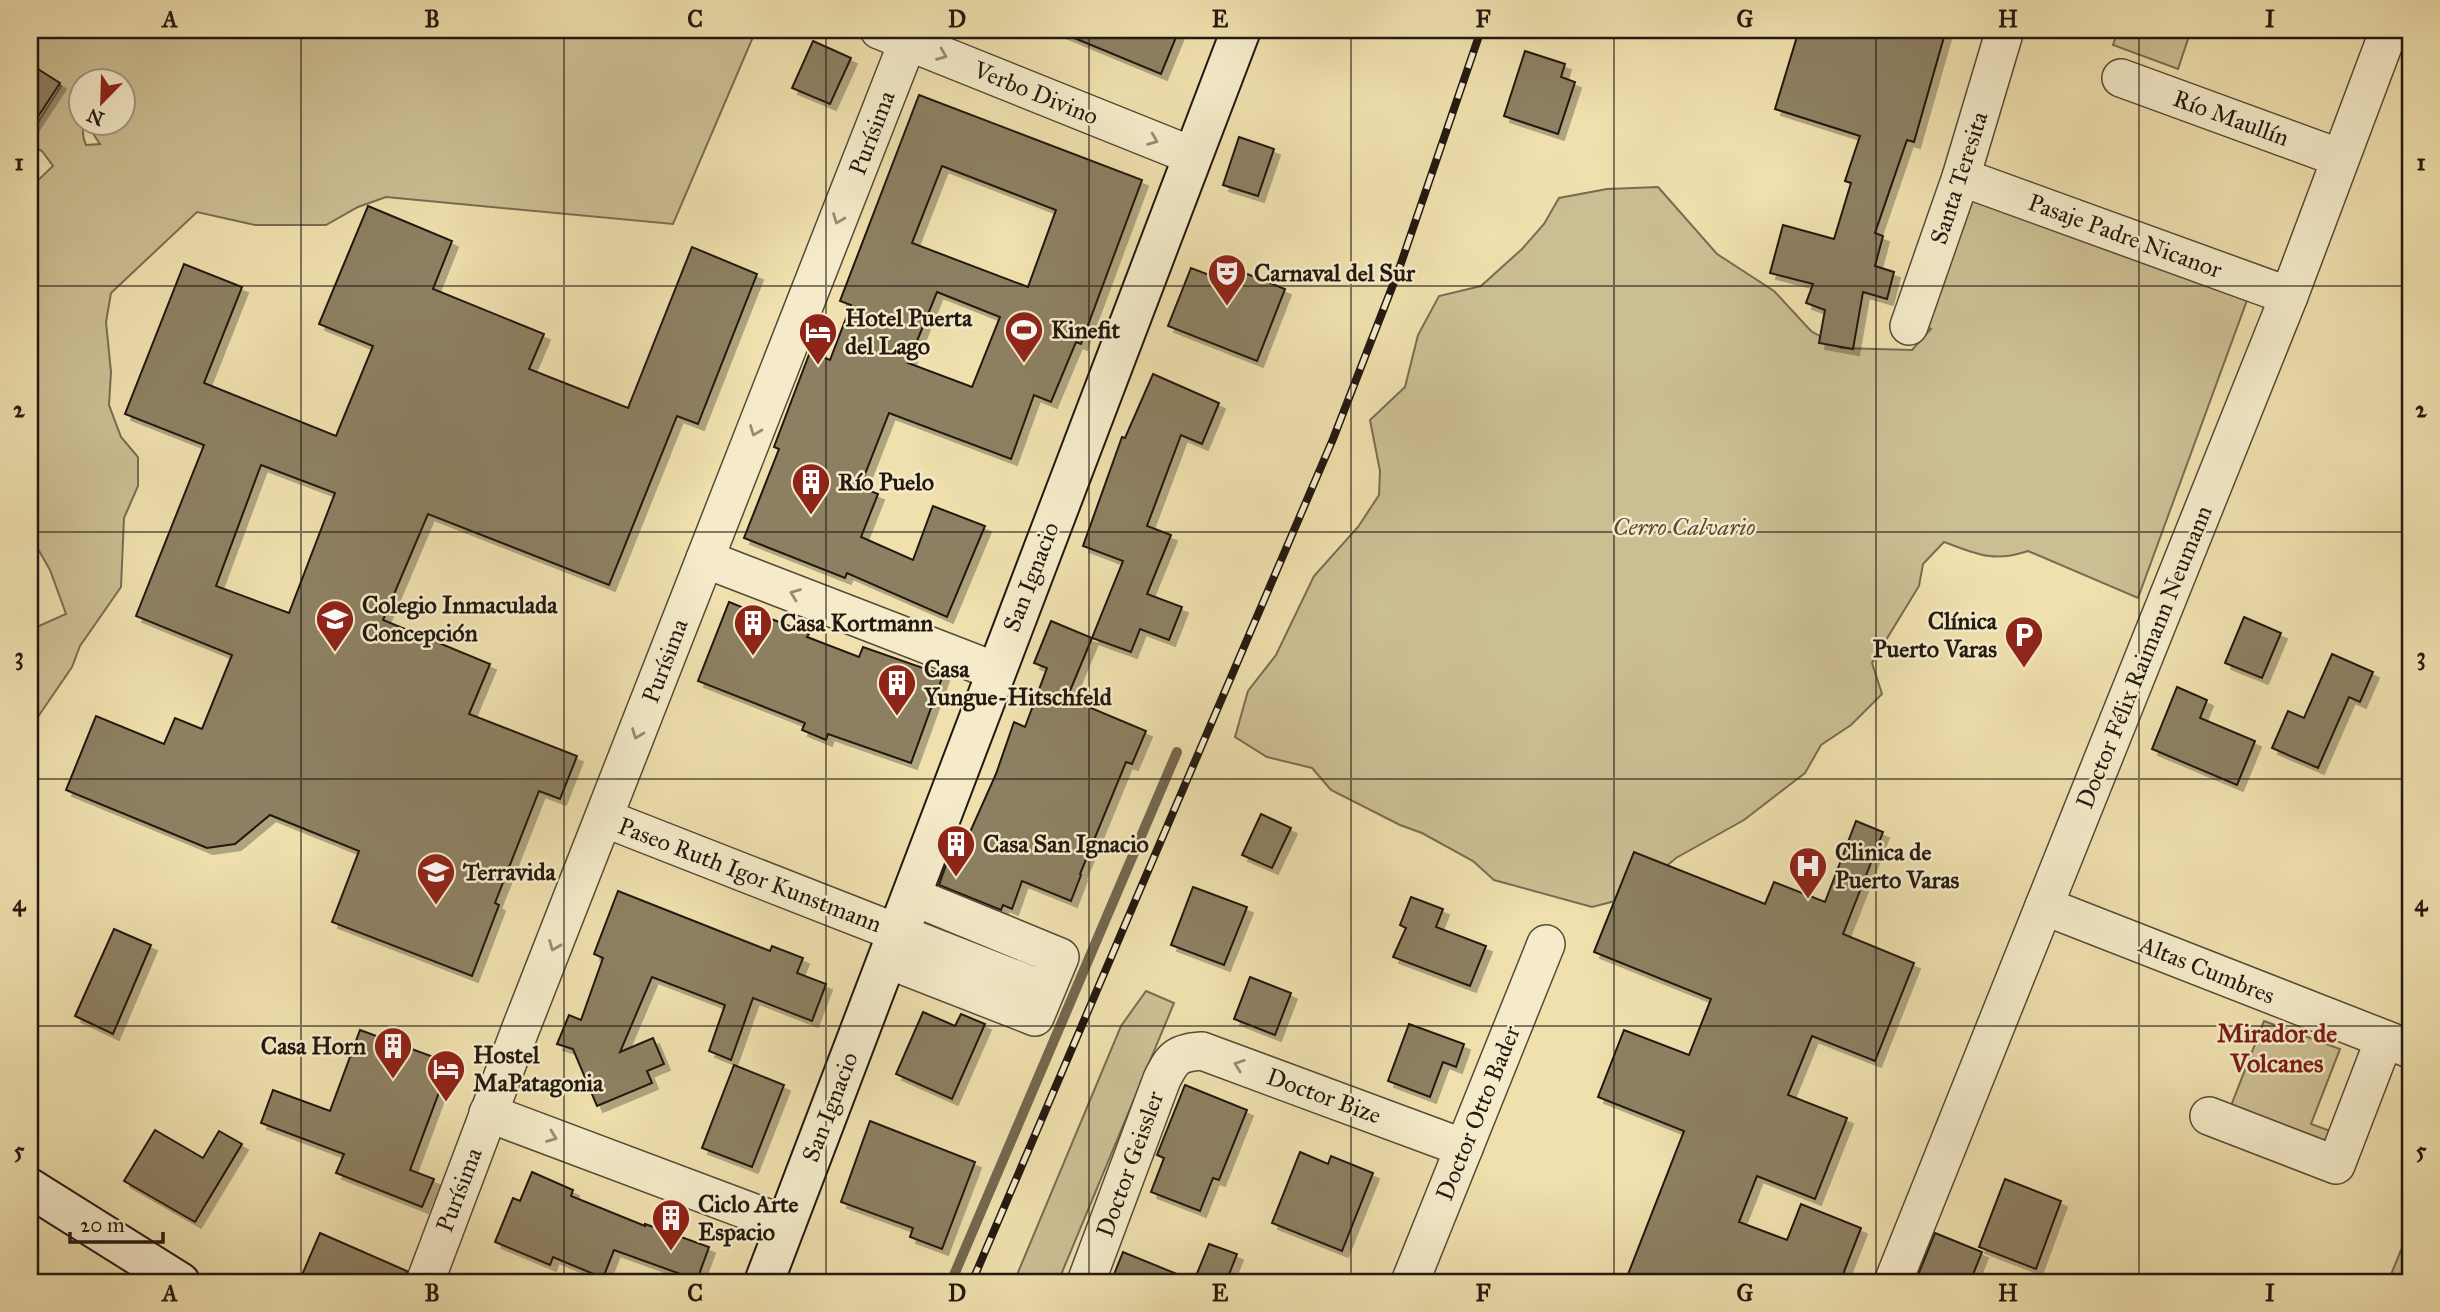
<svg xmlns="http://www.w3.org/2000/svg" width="2440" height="1312" viewBox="0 0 2440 1312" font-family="'IM FELL Great Primer',serif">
<defs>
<filter id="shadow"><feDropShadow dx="6" dy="6" stdDeviation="0" flood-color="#0004"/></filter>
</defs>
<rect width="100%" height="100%" fill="#efe0ae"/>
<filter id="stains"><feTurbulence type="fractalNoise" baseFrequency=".00286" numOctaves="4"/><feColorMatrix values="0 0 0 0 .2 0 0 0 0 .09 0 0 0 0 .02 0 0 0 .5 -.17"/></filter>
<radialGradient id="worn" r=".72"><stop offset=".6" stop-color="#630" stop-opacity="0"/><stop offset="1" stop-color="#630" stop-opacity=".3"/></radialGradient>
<g fill="#ccbe93" stroke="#786c52" stroke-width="2" fill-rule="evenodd">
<path d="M30,30H756L673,224L386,197L358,207L326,225H255L197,212L111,293L106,322L111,372L109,405L121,437L138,457V486L124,518L121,587L80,646L72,667L31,727L30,793V630L66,614L50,570L30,535V188L53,166L42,151L30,145V135L61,86L30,64ZM80,80H122V122L86,123L100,144L86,145C82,137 82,131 84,123L80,122Z"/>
<polygon points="2118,30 2191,30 2178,69 2113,45"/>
<path d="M1658,187L1717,254L1774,291L1811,331L1841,348L1912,350L1931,329L1923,324L1968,192L2250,292L2138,598L2028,551C1993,563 1977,554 1944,542L1923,564L1919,586L1872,663L1882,694L1851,725L1821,745L1805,773L1744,820L1676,858L1650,880L1619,900L1592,907L1494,880L1473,861L1422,833L1400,825L1331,790L1312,768L1267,757L1235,737L1248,691L1276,655L1314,576L1358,527L1379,495L1380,471L1370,420L1405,387L1418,335L1439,296L1481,286L1522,249L1544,224L1559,198L1607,189Z"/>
<polygon points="1146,991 1174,1003 1058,1282 1014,1282 1121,1026"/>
<polygon points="2264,1021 2340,1049 2311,1124 2336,1133 2330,1149 2229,1111"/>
<polygon points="2410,1239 2410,1282 2388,1282 2401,1250"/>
</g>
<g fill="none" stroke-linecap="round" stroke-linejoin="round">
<polyline stroke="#74684e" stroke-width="10" points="951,1282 1177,752"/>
</g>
<g fill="#8d8062" stroke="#231910" stroke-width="2" fill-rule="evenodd" filter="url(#shadow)">
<polygon points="1055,30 1179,30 1161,74"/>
<polygon points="1799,30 1946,30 1914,142 1907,140 1875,233 1883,236 1875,266 1894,272 1887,299 1863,292 1853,349 1819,343 1825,310 1806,303 1813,284 1770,273 1783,225 1834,239 1851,183 1845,181 1860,136 1775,109"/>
<polygon points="813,41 851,58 830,104 792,88"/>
<polygon points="1525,51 1565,64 1561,77 1575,82 1558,134 1504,116"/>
<polygon points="30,64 60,83 30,129"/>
<path d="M919,95L1142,180L1081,344L1076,342L1051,402L1034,395L1011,459L889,413L860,487L878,494L861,537L913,560L933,506L985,526L947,617L847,573L845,578L744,538L779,449L774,447L810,352L830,360L851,305L840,301ZM942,166L1056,210L1028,287L912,243ZM937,292L1000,317L972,387L908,363Z"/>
<polygon points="1239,137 1274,149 1258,196 1223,185"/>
<path d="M368,206L452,241L433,289L544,334L529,369L628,408L692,247L757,274L698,424L677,416L609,585L428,514L383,620L490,664L469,714L577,756L560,799L539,791L495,903L499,905L472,976L332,922L359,851L270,815L235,844L207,848L66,790L96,716L164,744L175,718L202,729L232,655L136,616L204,445L125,414L184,264L242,287L204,383L336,436L373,346L319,324ZM261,465L335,493L289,613L216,586Z"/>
<polygon points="1222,264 1285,289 1257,361 1168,326 1191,268 1217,278"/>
<polygon points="1153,374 1219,403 1202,444 1181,435 1147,526 1171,535 1147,594 1182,607 1169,640 1140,629 1131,652 1092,638 1123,561 1083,546 1122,437 1125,438"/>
<polygon points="729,602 809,634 807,637 859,657 863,647 943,675 911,763 828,734 826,740 802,730 805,723 698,681"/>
<polygon points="2244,617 2281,633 2262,678 2225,663"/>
<polygon points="1051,621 1092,638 1067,698 1146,731 1132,764 1126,762 1080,874 1081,875 1071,901 1022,881 1012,909 1003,905 1001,910 939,885 946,865 954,868 996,774 1014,722 1025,727 1047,668 1034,663"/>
<polygon points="2332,654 2373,672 2360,702 2349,697 2318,768 2272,748 2288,711 2304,718"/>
<polygon points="2177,687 2207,700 2200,718 2255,741 2237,785 2152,749"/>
<polygon points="1261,814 1291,828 1272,868 1242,855"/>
<polygon points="1856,821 1883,832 1843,934 1914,963 1875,1061 1812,1036 1788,1095 1847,1118 1815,1199 1757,1176 1739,1222 1787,1240 1801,1204 1861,1228 1840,1282 1625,1282 1684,1131 1598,1097 1624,1030 1689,1055 1711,999 1594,952 1634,852 1765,904 1774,882 1825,902"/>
<polygon points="1193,887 1247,907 1224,965 1171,945"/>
<polygon points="618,891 770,951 772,946 803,958 797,973 826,984 812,1021 753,998 731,1060 709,1051 725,1005 652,977 620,1052 653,1038 664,1064 647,1071 652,1083 597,1106 573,1049 557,1044 569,1015 581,1020 603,958 594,954"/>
<polygon points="1411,897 1443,909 1436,927 1486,946 1470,986 1393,957 1406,928 1400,925"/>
<polygon points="114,929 151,945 113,1034 75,1016"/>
<polygon points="1250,977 1291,993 1275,1035 1234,1019"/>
<polygon points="923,1012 955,1026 961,1014 985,1024 952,1099 896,1074"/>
<polygon points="1409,1024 1464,1044 1456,1067 1443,1062 1430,1097 1388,1081"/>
<polygon points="360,1030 450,1063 410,1170 434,1179 422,1207 336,1173 344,1154 261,1123 273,1090 330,1111"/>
<polygon points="734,1065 784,1085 752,1167 702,1148"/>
<polygon points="1185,1085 1247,1110 1219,1180 1213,1178 1200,1211 1151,1192 1164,1158 1157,1155"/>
<polygon points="870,1121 975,1162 942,1249 910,1237 913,1228 841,1202"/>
<polygon points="155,1130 203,1158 219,1131 242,1144 195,1222 124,1181"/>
<polygon points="1300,1152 1328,1164 1331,1156 1373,1173 1342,1251 1272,1223"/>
<polygon points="532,1172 573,1190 571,1196 645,1226 645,1224 709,1247 697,1280 614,1250 603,1278 553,1257 550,1265 495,1242 513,1198 520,1201"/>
<polygon points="2005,1179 2061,1201 2036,1269 1979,1247"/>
<polygon points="320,1233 407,1271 404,1282 299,1282"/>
<polygon points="1935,1233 1982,1252 1970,1282 1935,1282 1918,1275"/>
<polygon points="1209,1244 1237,1254 1226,1282 1111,1282 1123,1252 1194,1281"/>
</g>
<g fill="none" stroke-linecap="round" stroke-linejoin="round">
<g stroke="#564b38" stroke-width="40">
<g id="street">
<polyline points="879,30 1193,156"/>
<polyline points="2121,78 2340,158"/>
<polyline points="1961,177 2289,296"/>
<polyline points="1909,326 1961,177 2005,30"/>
<polyline points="705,559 995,671"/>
<polyline points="604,818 1041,989"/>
<polygon points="914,897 1060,957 1035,1017 889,960"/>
<polyline points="2044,906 2410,1049"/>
<polyline points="488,1113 786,1225"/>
<polyline points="2209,1116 2336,1165 2384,1040"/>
<polyline points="425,1282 519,1033 908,41"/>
<path d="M1086,1282L1162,1079C1173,1057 1177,1053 1202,1051L1464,1148"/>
<polyline points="1410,1282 1546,944"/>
<polyline points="1893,1282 2289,296 2389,30"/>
</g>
</g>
<g stroke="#231910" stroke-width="42">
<g id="secondary">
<polyline points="30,1188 180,1282"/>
<polyline points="764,1282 1241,30"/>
</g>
</g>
<use href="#street" stroke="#f5ebca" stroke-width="37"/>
<use href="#secondary" stroke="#f5ebca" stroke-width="38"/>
<g stroke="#231910" stroke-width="8">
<polyline id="rail" points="972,1282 1333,439 1398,272 1481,30"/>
</g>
<use href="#rail" stroke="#f5ebca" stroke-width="5" stroke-dasharray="16" stroke-linecap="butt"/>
</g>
<defs><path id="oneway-chevron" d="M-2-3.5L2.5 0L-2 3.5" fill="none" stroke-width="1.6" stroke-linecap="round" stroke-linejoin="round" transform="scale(1.75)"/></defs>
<g stroke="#968c76">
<use href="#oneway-chevron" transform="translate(942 55) rotate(22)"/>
<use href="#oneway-chevron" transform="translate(1153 140) rotate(22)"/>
<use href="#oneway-chevron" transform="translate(838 219) rotate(111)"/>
<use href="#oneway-chevron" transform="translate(755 431) rotate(111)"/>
<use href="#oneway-chevron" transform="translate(795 594) rotate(-159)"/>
<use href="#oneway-chevron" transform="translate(637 734) rotate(111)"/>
<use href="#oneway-chevron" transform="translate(554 946) rotate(112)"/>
<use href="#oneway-chevron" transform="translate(1239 1065) rotate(-160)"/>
<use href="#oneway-chevron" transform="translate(552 1137) rotate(21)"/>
</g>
<path fill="none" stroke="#231910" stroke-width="2" stroke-opacity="0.55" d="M301,30V1282M564,30V1282M826,30V1282M1089,30V1282M1351,30V1282M1614,30V1282M1876,30V1282M2139,30V1282M30,286H2410M30,532H2410M30,779H2410M30,1026H2410"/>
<defs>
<g id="theatre-pin" transform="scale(2.0125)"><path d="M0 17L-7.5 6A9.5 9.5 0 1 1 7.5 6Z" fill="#8f2418" stroke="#f5ebca"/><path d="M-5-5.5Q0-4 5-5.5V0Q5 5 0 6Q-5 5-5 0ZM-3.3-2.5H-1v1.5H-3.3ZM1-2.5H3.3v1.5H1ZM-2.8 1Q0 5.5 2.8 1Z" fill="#fff"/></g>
<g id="stadium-pin" transform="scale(2.0125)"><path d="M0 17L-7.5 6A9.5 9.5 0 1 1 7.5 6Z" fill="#8f2418" stroke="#f5ebca"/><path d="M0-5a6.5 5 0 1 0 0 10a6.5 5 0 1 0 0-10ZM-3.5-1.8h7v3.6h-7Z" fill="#fff"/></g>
<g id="hotel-pin" transform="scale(2.0125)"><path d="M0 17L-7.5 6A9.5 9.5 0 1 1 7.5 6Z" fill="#8f2418" stroke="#f5ebca"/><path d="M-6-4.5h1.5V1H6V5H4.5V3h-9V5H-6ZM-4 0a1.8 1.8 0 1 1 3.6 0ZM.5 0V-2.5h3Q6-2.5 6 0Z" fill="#fff"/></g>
<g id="building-pin" transform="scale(2.0125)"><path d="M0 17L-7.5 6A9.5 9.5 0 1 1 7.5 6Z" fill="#8f2418" stroke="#f5ebca"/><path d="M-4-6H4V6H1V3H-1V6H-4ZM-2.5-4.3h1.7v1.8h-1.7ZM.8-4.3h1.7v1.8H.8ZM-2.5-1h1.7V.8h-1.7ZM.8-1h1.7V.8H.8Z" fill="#fff"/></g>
<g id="school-pin" transform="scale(2.0125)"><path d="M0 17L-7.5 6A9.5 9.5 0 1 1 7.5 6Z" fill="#8f2418" stroke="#f5ebca"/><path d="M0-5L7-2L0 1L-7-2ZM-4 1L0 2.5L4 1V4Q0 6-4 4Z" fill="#fff"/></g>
<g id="parking-pin" transform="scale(2.0125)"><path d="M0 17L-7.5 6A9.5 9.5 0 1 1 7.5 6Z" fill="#8f2418" stroke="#f5ebca"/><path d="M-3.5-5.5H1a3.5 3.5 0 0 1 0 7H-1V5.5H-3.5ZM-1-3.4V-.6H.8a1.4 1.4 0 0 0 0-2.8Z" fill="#fff"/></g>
<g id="hospital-pin" transform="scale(2.0125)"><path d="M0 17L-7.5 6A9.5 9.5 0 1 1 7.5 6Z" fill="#8f2418" stroke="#f5ebca"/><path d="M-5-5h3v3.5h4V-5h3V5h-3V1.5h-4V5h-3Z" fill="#fff"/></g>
</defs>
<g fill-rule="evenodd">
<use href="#theatre-pin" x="1227" y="273"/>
<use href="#stadium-pin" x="1024" y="330"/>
<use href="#hotel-pin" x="818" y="332"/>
<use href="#building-pin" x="811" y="482"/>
<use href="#school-pin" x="335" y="619"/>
<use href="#building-pin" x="753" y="623"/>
<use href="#parking-pin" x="2024" y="635"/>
<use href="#building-pin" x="897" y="683"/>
<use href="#building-pin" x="956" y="844"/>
<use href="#hospital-pin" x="1808" y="866"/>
<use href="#school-pin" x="436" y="872"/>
<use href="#building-pin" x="393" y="1046"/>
<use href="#hotel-pin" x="446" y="1069"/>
<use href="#building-pin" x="671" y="1218"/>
</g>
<g text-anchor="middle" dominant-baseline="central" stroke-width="5" stroke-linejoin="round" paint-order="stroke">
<g font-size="24" fill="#231910" stroke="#f5ebca">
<text transform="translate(1036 93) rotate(22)">Verbo Divino</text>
<text transform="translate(2231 118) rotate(20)">Río Maullín</text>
<text transform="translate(872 133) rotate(-69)">Purísima</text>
<text transform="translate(1959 178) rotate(-72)">Santa Teresita</text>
<text transform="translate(2125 236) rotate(20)">Pasaje Padre Nicanor</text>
<text transform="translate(1031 577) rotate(-69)">San Ignacio</text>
<text transform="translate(2144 657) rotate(-68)">Doctor Félix Raimann Neumann</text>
<text transform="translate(665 661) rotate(-69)">Purísima</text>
<text transform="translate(750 875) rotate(21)">Paseo Ruth Igor Kunstmann</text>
<text transform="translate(2207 970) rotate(22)">Altas Cumbres</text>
<text transform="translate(1324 1096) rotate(20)">Doctor Bize</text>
<text transform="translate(830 1107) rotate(-69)">San Ignacio</text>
<text transform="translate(1478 1113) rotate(-68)">Doctor Otto Bader</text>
<text transform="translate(1130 1164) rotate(-70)">Doctor Geissler</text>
<text transform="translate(459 1190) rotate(-69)">Purísima</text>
</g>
<g font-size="24" font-weight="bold" fill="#231910" stroke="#f5ebca" text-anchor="start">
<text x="1254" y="273">Carnaval del Sur</text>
<text x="845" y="318">Hotel Puerta<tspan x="845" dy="28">del Lago</tspan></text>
<text x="1051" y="330">Kinefit</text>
<text x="838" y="482">Río Puelo</text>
<text x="362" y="605">Colegio Inmaculada<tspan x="362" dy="28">Concepción</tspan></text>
<text x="1997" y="621" text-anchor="end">Clínica<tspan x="1997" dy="28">Puerto Varas</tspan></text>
<text x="780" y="623">Casa Kortmann</text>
<text x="924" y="669">Casa<tspan x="924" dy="28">Yungue-Hitschfeld</tspan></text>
<text x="983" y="844">Casa San Ignacio</text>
<text x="1835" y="852">Clinica de<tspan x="1835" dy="28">Puerto Varas</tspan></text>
<text x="463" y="872">Terravida</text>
<text x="366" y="1046" text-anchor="end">Casa Horn</text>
<text x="473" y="1055">Hostel<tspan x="473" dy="28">MaPatagonia</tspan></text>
<text x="698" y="1204">Ciclo Arte<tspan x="698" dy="28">Espacio</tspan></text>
</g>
<g font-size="24" font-style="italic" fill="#564b37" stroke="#f5ebca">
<text x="1684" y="527">Cerro Calvario</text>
</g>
<g font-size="26" font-weight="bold" fill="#7a1f14" stroke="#f5ebca">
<text x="2277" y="1033">Mirador de<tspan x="2277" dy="30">Volcanes</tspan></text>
</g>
</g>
<rect width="2440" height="1312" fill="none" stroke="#efe0ae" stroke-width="77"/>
<g transform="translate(102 102) rotate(203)"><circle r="33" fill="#f5ebca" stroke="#a19780" stroke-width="2"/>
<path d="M0-5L12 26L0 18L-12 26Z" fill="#8f2418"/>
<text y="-10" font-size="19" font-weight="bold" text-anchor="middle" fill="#231910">N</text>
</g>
<path d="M70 1232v10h93v-10" fill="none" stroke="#231910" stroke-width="3.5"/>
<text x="80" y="1232" font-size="21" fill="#231910" stroke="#f5ebca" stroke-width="5" paint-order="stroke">20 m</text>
<rect x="38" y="38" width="2364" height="1236" fill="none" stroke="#231910" stroke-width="2.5"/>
<g font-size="23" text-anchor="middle" font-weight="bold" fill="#231910">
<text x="170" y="27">A</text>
<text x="432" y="27">B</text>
<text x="695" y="27">C</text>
<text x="957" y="27">D</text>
<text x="1220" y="27">E</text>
<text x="1483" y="27">F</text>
<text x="1745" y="27">G</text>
<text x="2008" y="27">H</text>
<text x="2270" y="27">I</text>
<text x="19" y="170">1</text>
<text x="2421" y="170">1</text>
<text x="19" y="417">2</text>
<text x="2421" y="417">2</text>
<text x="19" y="664">3</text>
<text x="2421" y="664">3</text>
<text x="19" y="911">4</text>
<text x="2421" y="911">4</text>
<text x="19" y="1158">5</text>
<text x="2421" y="1158">5</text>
<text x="170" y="1301">A</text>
<text x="432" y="1301">B</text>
<text x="695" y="1301">C</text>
<text x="957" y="1301">D</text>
<text x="1220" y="1301">E</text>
<text x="1483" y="1301">F</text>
<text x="1745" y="1301">G</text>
<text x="2008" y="1301">H</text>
<text x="2270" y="1301">I</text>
</g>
<rect width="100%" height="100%" filter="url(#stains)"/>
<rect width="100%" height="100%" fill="url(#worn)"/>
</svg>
